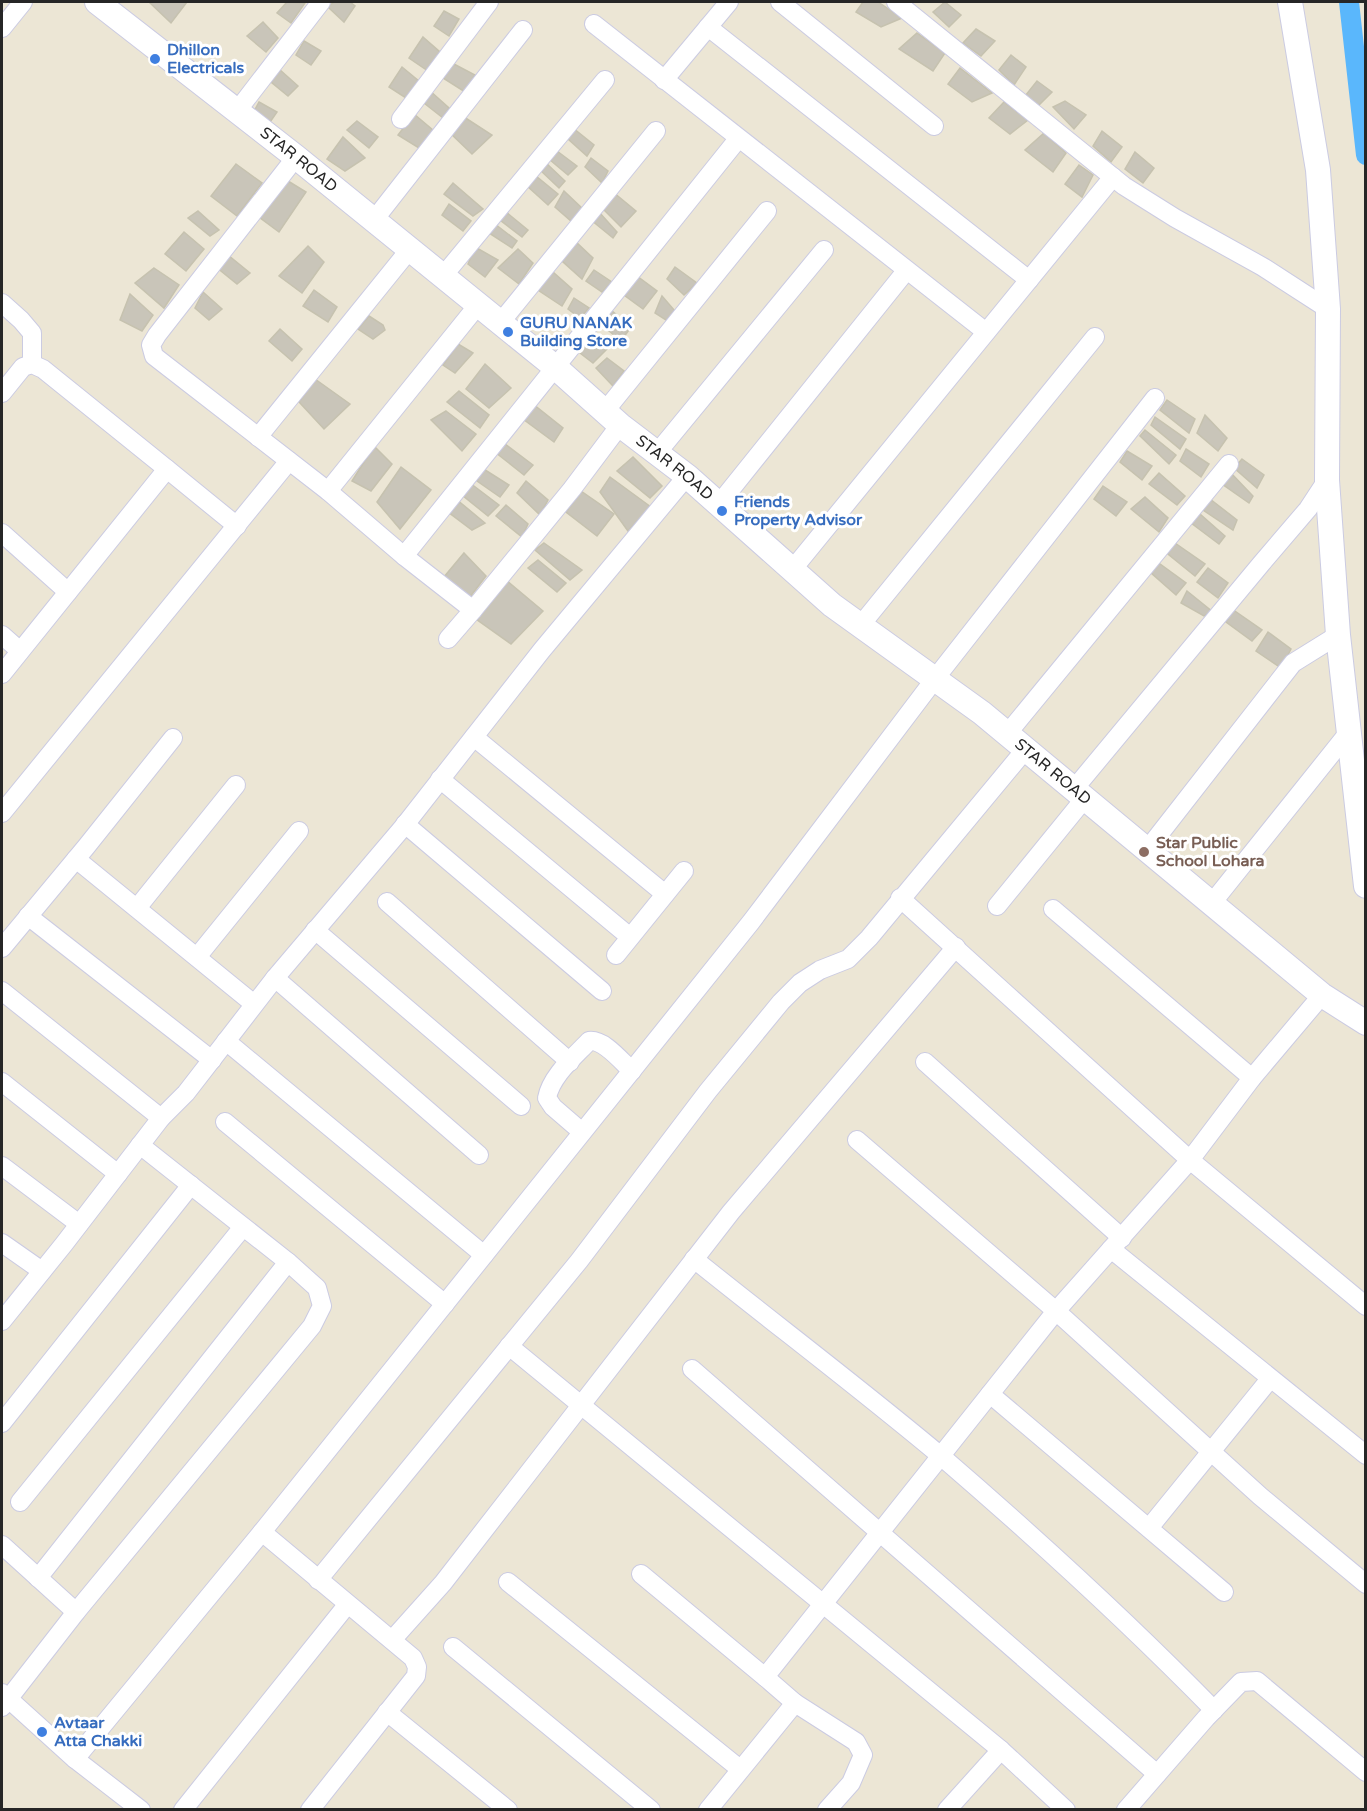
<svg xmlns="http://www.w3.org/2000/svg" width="1367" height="1811" viewBox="0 0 1367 1811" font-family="'Varela Round',sans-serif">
<rect width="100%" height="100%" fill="#ece6d5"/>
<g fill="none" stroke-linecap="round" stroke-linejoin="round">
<polyline stroke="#5ab7fc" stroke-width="20" points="1349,2 1366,155"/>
</g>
<g fill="#c9c5b9" stroke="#c6c2af" stroke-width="1.5">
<polygon points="149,2 187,2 171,23"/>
<polygon points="287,2 305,3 291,23 277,13"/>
<polygon points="334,2 350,2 355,6 344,22 328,7"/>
<polygon points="863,2 878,2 902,18 881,27 856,12"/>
<polygon points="945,2 961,15 949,27 933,12"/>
<polygon points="444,11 459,19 449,36 434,26"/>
<polygon points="263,22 278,38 266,52 247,36"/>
<polygon points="976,29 995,41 981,56 963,43"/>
<polygon points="917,33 945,53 933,71 899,49"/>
<polygon points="423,37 440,52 428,71 409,58"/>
<polygon points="304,41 321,51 311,65 296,55"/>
<polygon points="1011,55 1026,67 1014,85 999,70"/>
<polygon points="452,63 475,75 465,92 443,78"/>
<polygon points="402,67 419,81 406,98 389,87"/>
<polygon points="960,68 992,93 972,102 948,84"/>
<polygon points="279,69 298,86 288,96 271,82"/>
<polygon points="1037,81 1052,92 1038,106 1025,96"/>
<polygon points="429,90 449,108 443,118 424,103"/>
<polygon points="1065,101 1086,115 1074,129 1053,107"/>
<polygon points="259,102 277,112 268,125 252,115"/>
<polygon points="1004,102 1028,120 1010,134 989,118"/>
<polygon points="414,114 433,130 419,148 398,135"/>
<polygon points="464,117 492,135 472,154 450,133"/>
<polygon points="357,121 378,137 369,148 347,130"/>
<polygon points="573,128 594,145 587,156 567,138"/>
<polygon points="1102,131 1122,147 1111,162 1093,146"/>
<polygon points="1044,133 1066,153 1053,172 1025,150"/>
<polygon points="343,137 365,158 345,171 327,159"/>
<polygon points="557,151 577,166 568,175 550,160"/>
<polygon points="1135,152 1154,168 1143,183 1125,169"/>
<polygon points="591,158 608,171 602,183 585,167"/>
<polygon points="545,162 565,181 559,188 538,168"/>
<polygon points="236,164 262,183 237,216 211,196"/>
<polygon points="1079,165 1093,175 1082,197 1065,184"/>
<polygon points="536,176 558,194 548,205 527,186"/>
<polygon points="288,181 306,192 279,232 259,217"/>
<polygon points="453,183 483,209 473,216 444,194"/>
<polygon points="564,191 583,209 572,222 555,207"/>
<polygon points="613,192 636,211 621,227 602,208"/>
<polygon points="449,204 471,221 463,231 442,215"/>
<polygon points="198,211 219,230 210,236 188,218"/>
<polygon points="506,212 528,230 522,237 500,220"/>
<polygon points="599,212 617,232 613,238 591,220"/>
<polygon points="495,224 517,241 512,248 489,233"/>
<polygon points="184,232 204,249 186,271 165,254"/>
<polygon points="575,241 593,258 582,279 562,261"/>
<polygon points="308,246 324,262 302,293 279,276"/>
<polygon points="475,247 498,260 485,277 468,264"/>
<polygon points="518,249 533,263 519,284 498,268"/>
<polygon points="228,255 250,273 237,284 216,267"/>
<polygon points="675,267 697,283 684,295 667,279"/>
<polygon points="154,268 179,285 164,308 135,283"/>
<polygon points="594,270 612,282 602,292 586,281"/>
<polygon points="553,272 572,289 562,306 538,290"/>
<polygon points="637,276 657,291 643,309 624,295"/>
<polygon points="314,290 337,307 328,322 303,306"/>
<polygon points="203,292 222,309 209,320 195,308"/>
<polygon points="130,294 153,315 142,331 120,320"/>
<polygon points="662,296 675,311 669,322 655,313"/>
<polygon points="574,298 589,308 580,318 568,309"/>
<polygon points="611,310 631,327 621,341 602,325"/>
<polygon points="369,316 383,325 385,330 373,339 358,329"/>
<polygon points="280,329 302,349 292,361 269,341"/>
<polygon points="593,330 609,347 593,363 576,350"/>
<polygon points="458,344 473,353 455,373 443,365"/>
<polygon points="607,358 624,371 613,386 596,368"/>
<polygon points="485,364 511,388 489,408 466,389"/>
<polygon points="315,379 350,404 324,429 299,402"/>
<polygon points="459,391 489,415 480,428 447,402"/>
<polygon points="1167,400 1195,419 1189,433 1160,410"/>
<polygon points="533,404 563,428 554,442 523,419"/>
<polygon points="446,411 476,434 462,451 431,420"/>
<polygon points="1205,415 1227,438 1218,451 1197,433"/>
<polygon points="1155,417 1186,439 1180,449 1151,425"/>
<polygon points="1145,430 1176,455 1169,464 1140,436"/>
<polygon points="501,441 533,465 524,475 495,452"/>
<polygon points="374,446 392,464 371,491 352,481"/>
<polygon points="1186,449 1209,464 1201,477 1180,461"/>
<polygon points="1127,451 1152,466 1142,480 1120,462"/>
<polygon points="633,457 662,486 650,498 617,471"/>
<polygon points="1242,459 1264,475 1257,488 1234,468"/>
<polygon points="401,467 431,490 400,529 377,502"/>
<polygon points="482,468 509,485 500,497 477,481"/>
<polygon points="1230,472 1253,496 1249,503 1222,484"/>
<polygon points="1159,473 1185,496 1177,505 1149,484"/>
<polygon points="610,477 651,507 628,531 600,492"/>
<polygon points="526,481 548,500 540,515 517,493"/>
<polygon points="470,483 499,505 488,516 462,495"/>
<polygon points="1103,486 1127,502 1116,516 1094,499"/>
<polygon points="581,491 614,514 597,536 566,512"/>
<polygon points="1145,497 1168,518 1159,532 1131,509"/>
<polygon points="456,499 485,523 472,530 448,512"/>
<polygon points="1210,499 1237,520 1233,530 1203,510"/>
<polygon points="506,505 528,524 522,537 496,516"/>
<polygon points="1200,514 1225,536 1219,544 1191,523"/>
<polygon points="544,543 582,570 570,580 535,550"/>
<polygon points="1175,543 1205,564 1195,576 1163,550"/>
<polygon points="464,553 486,576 470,597 444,577"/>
<polygon points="538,560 566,583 557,592 528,568"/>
<polygon points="1156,561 1186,583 1176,595 1150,572"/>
<polygon points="1208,568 1228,583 1218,598 1197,582"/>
<polygon points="507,581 543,611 511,644 476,619"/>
<polygon points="1187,591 1213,612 1204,616 1181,603"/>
<polygon points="1232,609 1262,630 1252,641 1226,622"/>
<polygon points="1268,632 1291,649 1281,668 1256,651"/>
</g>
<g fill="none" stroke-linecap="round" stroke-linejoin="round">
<g stroke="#cbcbe2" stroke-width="20">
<g id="street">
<polyline points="780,2 934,126"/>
<polyline points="896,2 1124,186 1175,218 1263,267 1328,309"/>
<polyline points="594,24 986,332"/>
<polyline points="708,27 1029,280"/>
<polyline points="2,28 23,2"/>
<polyline points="664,80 729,2"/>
<polyline points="237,111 321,2"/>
<polyline points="401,119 489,2"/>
<polyline points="296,157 157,335 151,345 154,356 328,491 404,556 473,610 572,489 620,425"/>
<polyline points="374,220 523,30"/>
<polyline points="443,276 605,80"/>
<polyline points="2,303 21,320 32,333 32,364"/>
<polyline points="500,323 656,131"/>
<polyline points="2,393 23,367 32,364 43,369 167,469"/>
<polyline points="605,411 767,211"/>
<polyline points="258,437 410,249"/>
<polyline points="657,453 824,250"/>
<polyline points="328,491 478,305"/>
<polyline points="719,504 906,271"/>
<polyline points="2,533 68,592"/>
<polyline points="404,556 738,139"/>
<polyline points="792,570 1113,177"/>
<polyline points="860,626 1095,337"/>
<polyline points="2,635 20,651"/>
<polyline points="448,639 473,610"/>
<polyline points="2,674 167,469 237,526"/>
<polyline points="1007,734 1229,464"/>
<polyline points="474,737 665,894"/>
<polyline points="440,779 630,937"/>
<polyline points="1074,789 1261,564 1308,509 1327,480"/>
<polyline points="2,813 289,461"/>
<polyline points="405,824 602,991"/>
<polyline points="1147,850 1293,663 1338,635"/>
<polyline points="76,859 254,1004"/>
<polyline points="900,898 1190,1160 1366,1306"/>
<polyline points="387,902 570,1062"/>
<polyline points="1212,903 1349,732"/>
<polyline points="997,906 1085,798"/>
<polyline points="137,908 236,785"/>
<polyline points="1053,909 1252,1078"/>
<polyline points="28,916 212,1060"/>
<polyline points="315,930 521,1106"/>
<polyline points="2,948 86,847 173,738"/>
<polyline points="616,955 684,871"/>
<polyline points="197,957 299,831"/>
<polyline points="275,978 479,1155"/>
<polyline points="2,991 161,1118"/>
<polyline points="226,1041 484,1255"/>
<polyline points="925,1062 1122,1238"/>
<polyline points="2,1082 118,1174"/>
<polyline points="225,1122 445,1304"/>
<path d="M582,1132L553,1107L547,1098C551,1076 574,1057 589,1041C604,1039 621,1061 632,1071"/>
<polyline points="857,1140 1056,1311 1190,1160 1252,1078 1322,995"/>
<polyline points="2,1166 79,1224"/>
<polyline points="2,1243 42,1271"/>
<polyline points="1111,1249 1366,1455"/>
<path d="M694,1259C776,1325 861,1389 942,1457C1036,1538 1127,1621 1214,1710"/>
<polyline points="2,1321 64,1244 161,1118 186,1093 275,978 404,826 542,650 687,476"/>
<polyline points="509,1346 1001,1750 1066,1810"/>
<polyline points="692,1369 1157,1774"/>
<polyline points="990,1394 1224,1592"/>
<polyline points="2,1423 191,1185"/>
<polyline points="20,1502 243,1227"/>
<polyline points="1149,1528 1270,1379"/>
<polyline points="262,1532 413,1658 417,1667 416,1676 310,1810"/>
<polyline points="2,1545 76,1612"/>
<polyline points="641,1574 765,1677"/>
<polyline points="38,1578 288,1262"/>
<polyline points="318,1580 579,1261 708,1091 781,1002 800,983 820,970 848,959 869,938 1025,750"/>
<polyline points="508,1582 740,1769"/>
<polyline points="392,1640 443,1583 731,1212 956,947"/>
<polyline points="453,1647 651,1810"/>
<polyline points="2,1693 75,1759 141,1810"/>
<polyline points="795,1703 765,1677 1056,1311 1260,1496 1366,1584"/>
<polyline points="2,1707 76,1612 312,1326 322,1306 317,1288 288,1262 140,1145"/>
<polyline points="387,1712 508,1810"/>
<polyline points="75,1759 262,1532 751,922 934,680 1155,398"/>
<polyline points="183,1810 347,1605"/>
<polyline points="708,1810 795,1703 856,1742 863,1755 851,1783 827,1810"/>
<polyline points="947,1810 1001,1750"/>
<polyline points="1126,1810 1206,1718 1241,1682 1257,1681 1366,1772"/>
</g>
</g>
<g stroke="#cbcbe2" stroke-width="26">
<g id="secondary">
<path id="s1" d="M97,2L296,157L555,367L620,425L687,476L832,605L982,713L1322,995L1366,1023"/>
<polyline points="1290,2 1318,170 1328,309 1327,480 1338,635 1366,886"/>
</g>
</g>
<use href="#street" stroke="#fff" stroke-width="18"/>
<use href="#secondary" stroke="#fff" stroke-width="24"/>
</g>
<g fill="#3f7fe0" stroke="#fff" stroke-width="2">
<circle cx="155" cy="59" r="6"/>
<circle cx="508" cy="332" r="6"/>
<circle cx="722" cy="511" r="6"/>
<circle cx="42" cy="1732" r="6"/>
</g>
<circle fill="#8d6e63" stroke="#fff" stroke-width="2" cx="1144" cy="852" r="6"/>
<g text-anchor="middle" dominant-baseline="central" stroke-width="6" stroke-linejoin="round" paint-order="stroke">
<g font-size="16" font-weight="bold" fill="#366cbe" stroke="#fff" text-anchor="start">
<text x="167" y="50">Dhillon<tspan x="167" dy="18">Electricals</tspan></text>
<text x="520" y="323">GURU NANAK<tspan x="520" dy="18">Building Store</tspan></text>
<text x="734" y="502">Friends<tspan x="734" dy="18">Property Advisor</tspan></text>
<text x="54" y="1723">Avtaar<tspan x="54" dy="18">Atta Chakki</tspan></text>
</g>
<g font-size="16" fill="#262626" stroke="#fff">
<text stroke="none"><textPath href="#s1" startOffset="256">STAR ROAD</textPath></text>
<text stroke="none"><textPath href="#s1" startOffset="742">STAR ROAD</textPath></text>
<text stroke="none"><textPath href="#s1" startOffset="1228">STAR ROAD</textPath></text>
</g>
<g font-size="16" font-weight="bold" fill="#785e54" stroke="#fff" text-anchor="start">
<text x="1156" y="843">Star Public<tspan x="1156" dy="18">School Lohara</tspan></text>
</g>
</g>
<rect width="1367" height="1811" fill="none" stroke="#262626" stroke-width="6"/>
</svg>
